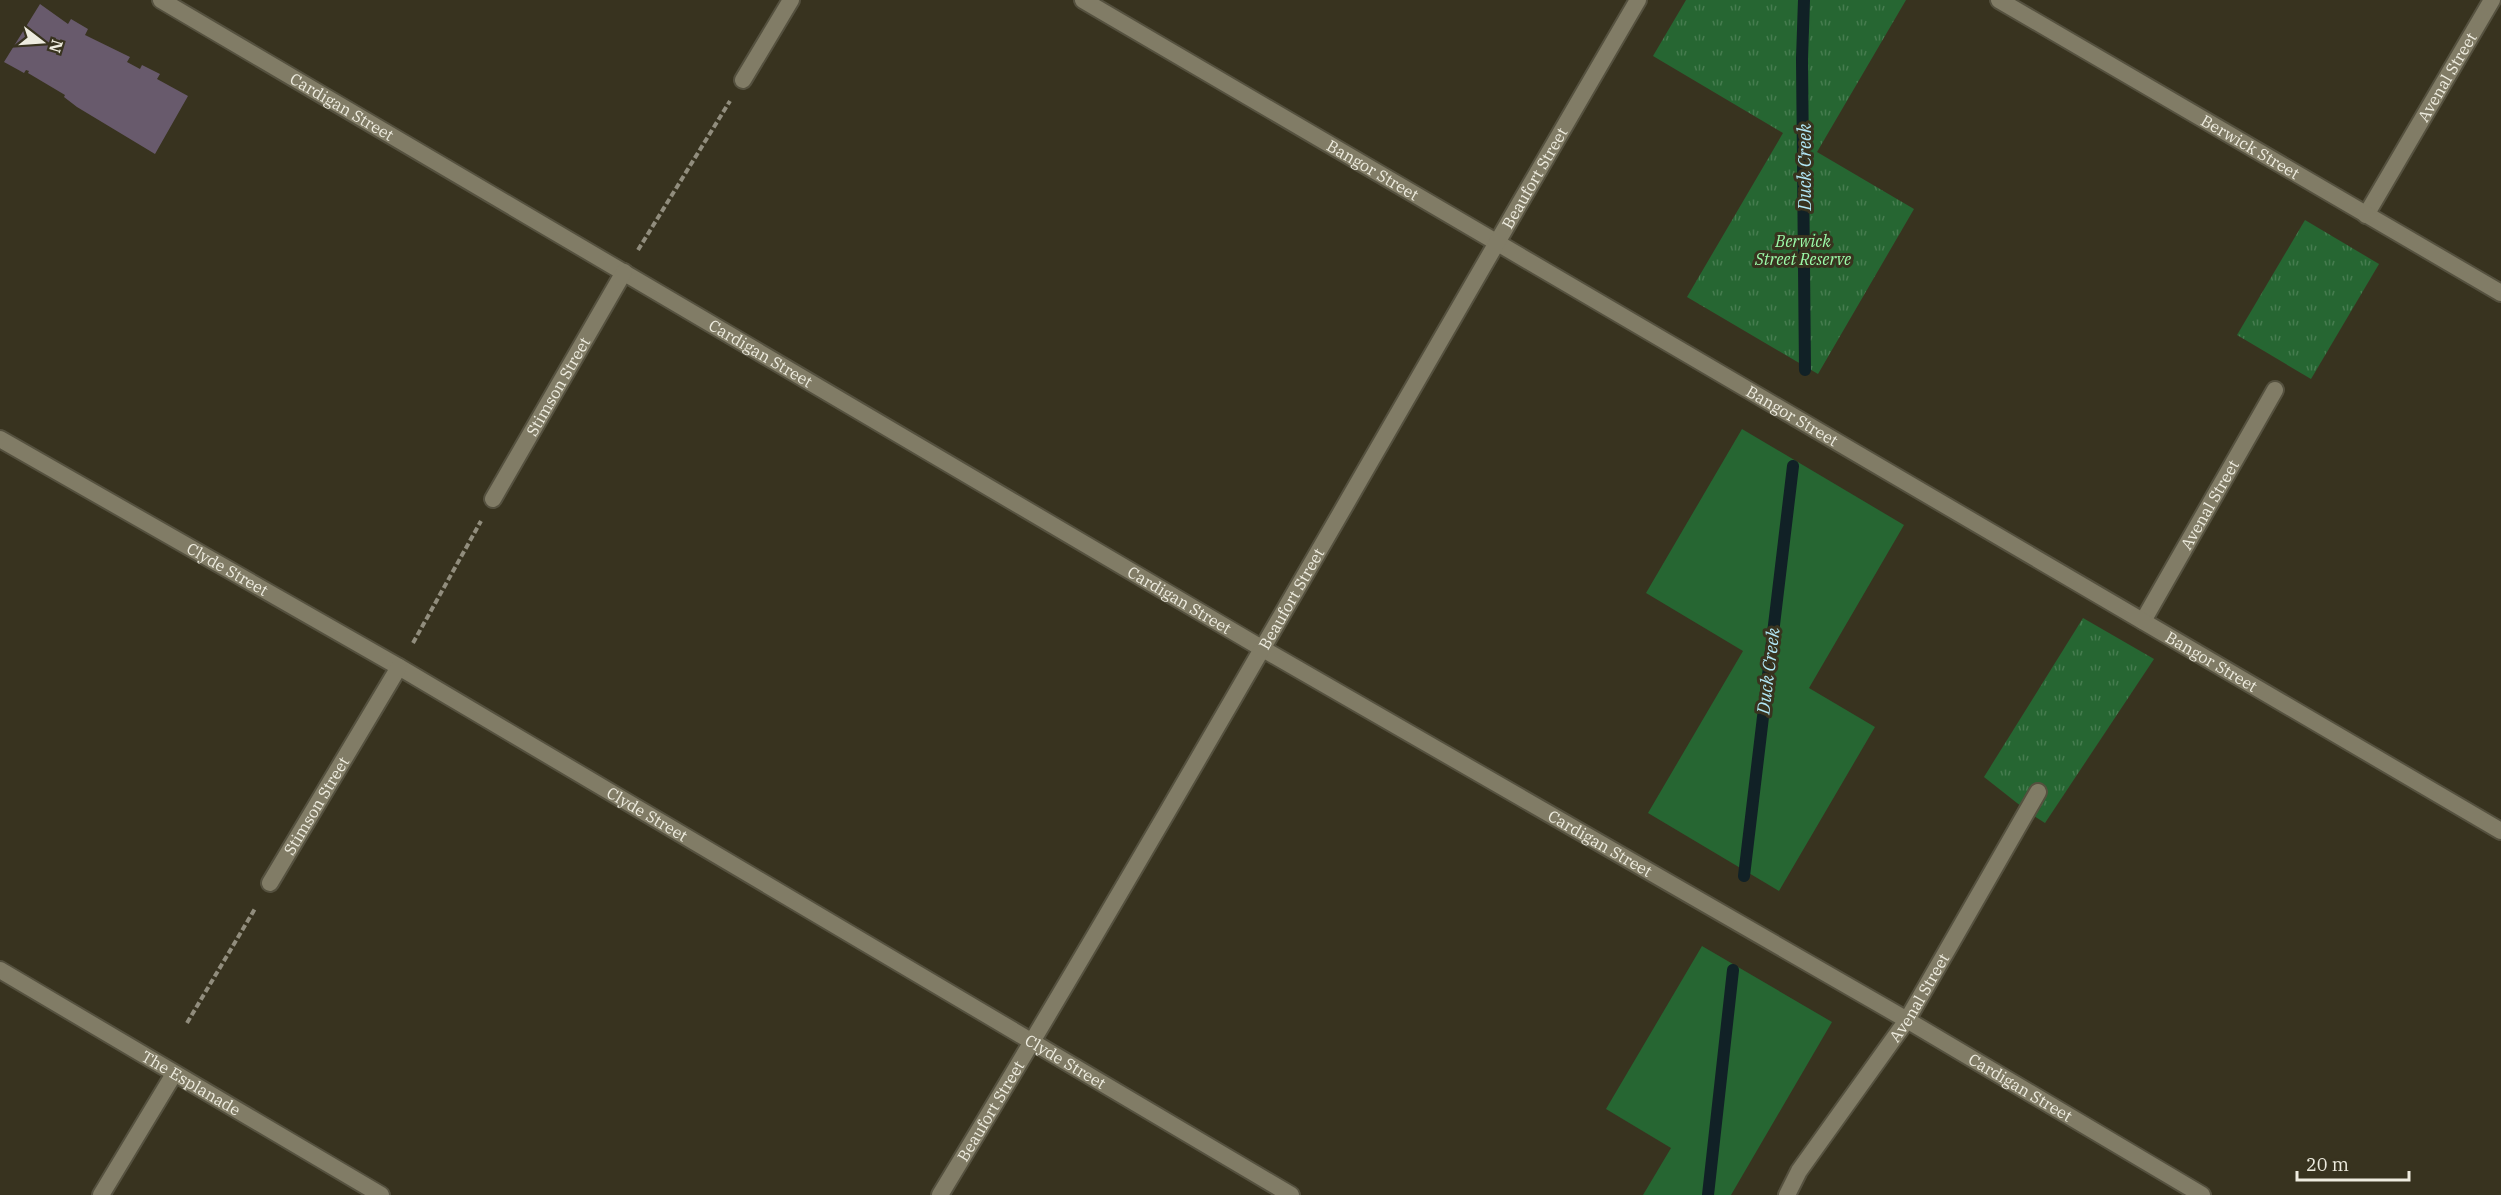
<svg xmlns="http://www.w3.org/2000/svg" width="2501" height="1195" viewBox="0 0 2501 1195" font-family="'IBM Plex Serif',serif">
<defs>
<pattern id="park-tufts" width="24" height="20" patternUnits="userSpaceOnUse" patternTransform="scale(1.5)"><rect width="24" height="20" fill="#266632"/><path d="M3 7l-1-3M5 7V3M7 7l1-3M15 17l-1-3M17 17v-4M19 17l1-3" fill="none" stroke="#467c4f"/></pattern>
</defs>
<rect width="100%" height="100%" fill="#38331f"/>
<g fill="#266632">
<polygon points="1742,429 1904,525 1809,688 1875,727 1779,891 1648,813 1743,651 1646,593"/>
<polygon points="1702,946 1832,1022 1731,1195 1643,1195 1671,1148 1606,1109"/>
</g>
<g fill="url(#park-tufts)">
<polygon points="1686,0 1906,0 1817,152 1914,209 1818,374 1687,297 1783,133 1653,56"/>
<polygon points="2305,220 2379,264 2311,379 2237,335"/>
<polygon points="2083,618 2154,659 2045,823 2031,814 1984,777"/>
</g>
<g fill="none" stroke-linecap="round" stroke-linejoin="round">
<g stroke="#112126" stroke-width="12">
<polyline points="1804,0 1802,59 1805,370"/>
<polyline points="1744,876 1793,466"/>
<polyline points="1708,1195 1733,970"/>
</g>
</g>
<polygon fill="#685a6c" points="40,4 68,24 71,19 88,29 85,35 130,57 127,62 140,69 142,65 160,74 157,79 188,96 155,154 77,107 64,97 65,95 28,73 29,71 26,70 24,73 4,62"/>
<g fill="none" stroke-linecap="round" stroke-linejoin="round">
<g stroke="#55513f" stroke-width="20">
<g id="service">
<path id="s1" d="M2366,215L2492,0"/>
<path id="s2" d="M2143,621L2275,390"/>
<path id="s3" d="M1787,1195L1799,1171L1907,1020L2038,792"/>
</g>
</g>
<g stroke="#55513f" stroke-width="20">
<g id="minor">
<path id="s4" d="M161,0L1263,649L1907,1020L2202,1195"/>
<path id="s5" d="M1083,0L2501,831"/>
<path id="s6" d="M1999,0L2501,293"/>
<polyline points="743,80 791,0"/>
<path id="s7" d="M0,439L399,667L1291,1195"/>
<path id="s8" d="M493,499L624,272"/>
<path id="s9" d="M270,883L399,667"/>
<path id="s10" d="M0,970L381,1195"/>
<polyline points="101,1195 174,1074"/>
<path id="s11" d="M940,1195C1179,800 1405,398 1638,0"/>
</g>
</g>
<g stroke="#918d7d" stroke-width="4" stroke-dasharray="6 3" stroke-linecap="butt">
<polyline points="638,250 730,101"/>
<polyline points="413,643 481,521"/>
<polyline points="187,1023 256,907"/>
</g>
<use href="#service" stroke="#817c66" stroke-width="16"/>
<use href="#minor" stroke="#817c66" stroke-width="16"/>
</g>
<g text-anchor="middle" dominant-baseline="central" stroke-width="6" stroke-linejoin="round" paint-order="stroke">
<g font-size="16" fill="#eeecdf" stroke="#38331f">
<text stroke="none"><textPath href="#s1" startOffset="160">Avenal Street</textPath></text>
<text stroke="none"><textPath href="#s4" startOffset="210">Cardigan Street</textPath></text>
<text stroke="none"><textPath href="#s6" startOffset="291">Berwick Street</textPath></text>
<text stroke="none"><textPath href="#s5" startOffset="336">Bangor Street</textPath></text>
<text stroke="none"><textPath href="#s11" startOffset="1178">Beaufort Street</textPath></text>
<text stroke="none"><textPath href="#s4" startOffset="696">Cardigan Street</textPath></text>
<text stroke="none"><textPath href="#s8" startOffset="130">Stimson Street</textPath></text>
<text stroke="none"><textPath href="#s5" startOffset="822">Bangor Street</textPath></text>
<text stroke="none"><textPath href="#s2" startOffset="134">Avenal Street</textPath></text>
<text stroke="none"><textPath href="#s7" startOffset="262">Clyde Street</textPath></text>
<text stroke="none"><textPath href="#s11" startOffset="692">Beaufort Street</textPath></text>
<text stroke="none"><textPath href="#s4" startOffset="1182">Cardigan Street</textPath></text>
<text stroke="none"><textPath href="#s5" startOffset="1308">Bangor Street</textPath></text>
<text stroke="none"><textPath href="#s9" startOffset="90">Stimson Street</textPath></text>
<text stroke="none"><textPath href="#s7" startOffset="748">Clyde Street</textPath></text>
<text stroke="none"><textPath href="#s4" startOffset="1668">Cardigan Street</textPath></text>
<text stroke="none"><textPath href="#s3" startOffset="238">Avenal Street</textPath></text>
<text stroke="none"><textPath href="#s7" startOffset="1234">Clyde Street</textPath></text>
<text stroke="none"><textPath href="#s10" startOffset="222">The Esplanade</textPath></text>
<text stroke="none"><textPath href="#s4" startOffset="2154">Cardigan Street</textPath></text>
<text stroke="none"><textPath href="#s11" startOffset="98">Beaufort Street</textPath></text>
</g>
<g font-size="16" font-style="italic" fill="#9cfca9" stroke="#38331f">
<text x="1803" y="241">Berwick<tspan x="1803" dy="18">Street Reserve</tspan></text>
</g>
<g font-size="18" font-style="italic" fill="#b1e7f6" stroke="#38331f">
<text transform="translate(1804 167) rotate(-90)">Duck Creek</text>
<text transform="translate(1768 671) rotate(-83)">Duck Creek</text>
</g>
</g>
<g transform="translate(42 42) rotate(107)" stroke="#38331f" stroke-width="4.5" paint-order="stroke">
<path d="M0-4.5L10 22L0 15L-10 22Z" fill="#eeecdf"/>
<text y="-9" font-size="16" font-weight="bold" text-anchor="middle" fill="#eeecdf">N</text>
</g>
<path d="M2297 1171v9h112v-9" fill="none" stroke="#eeecdf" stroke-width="3"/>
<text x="2306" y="1171" font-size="18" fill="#eeecdf" stroke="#38331f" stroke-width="4.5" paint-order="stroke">20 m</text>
</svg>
